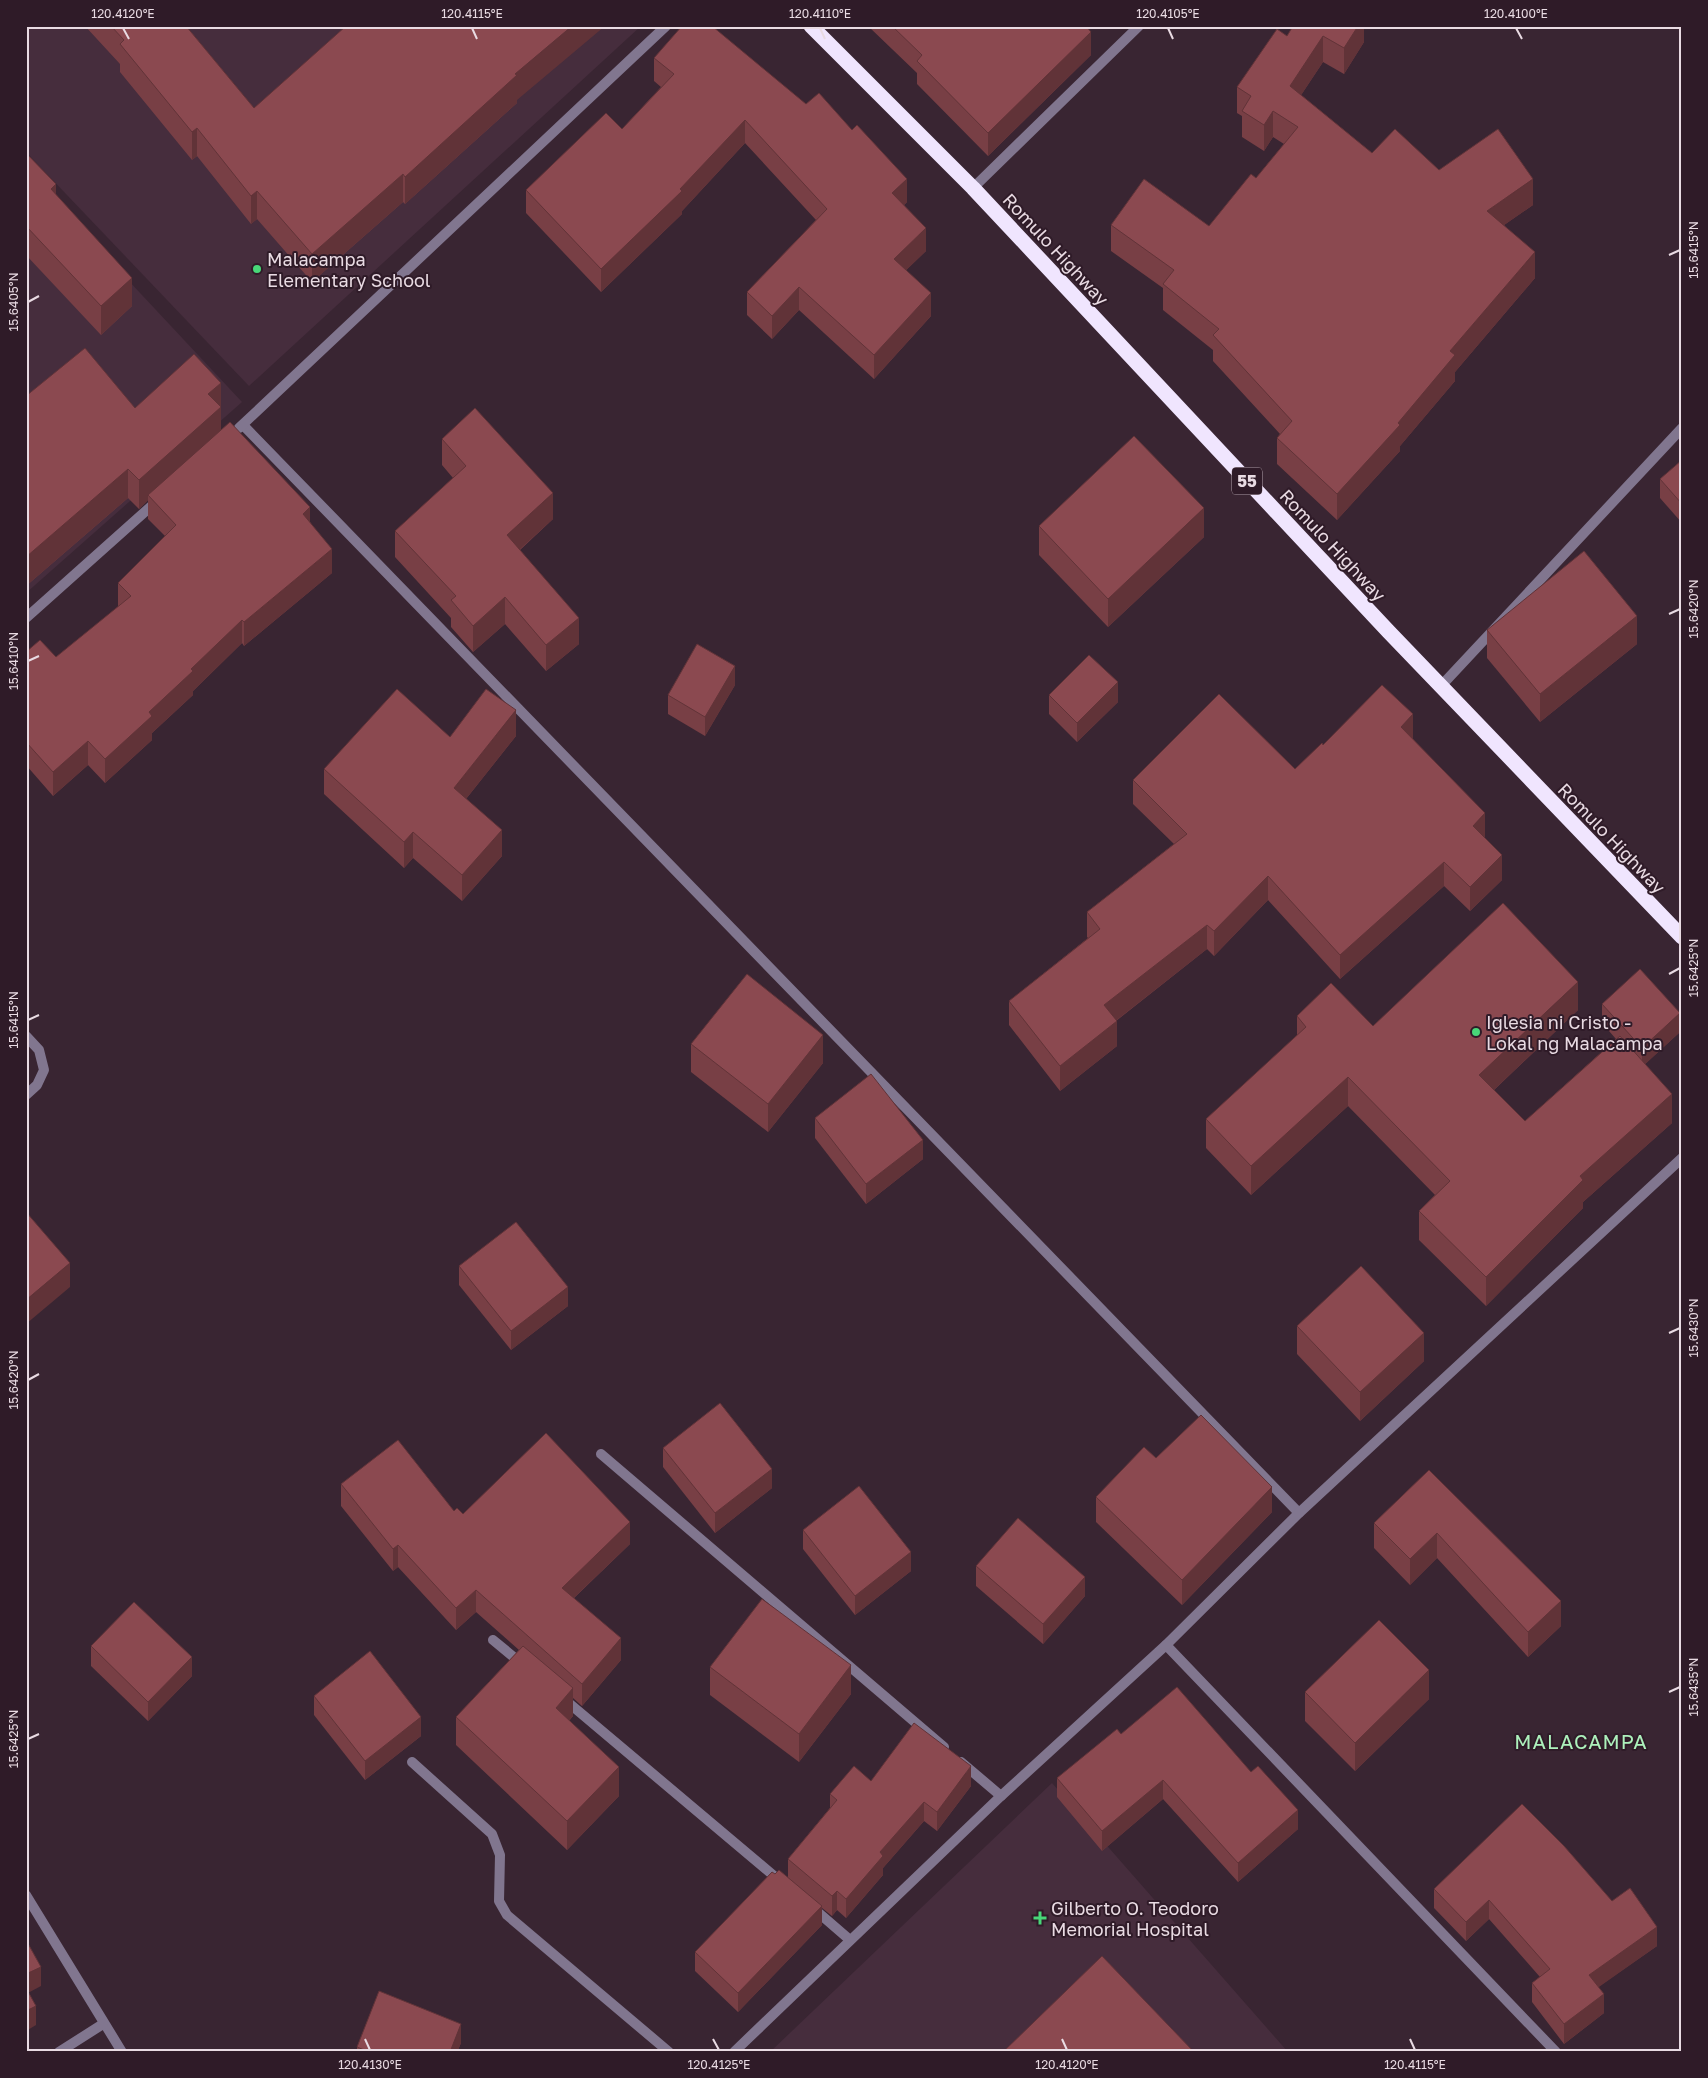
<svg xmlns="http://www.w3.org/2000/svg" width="1708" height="2078" viewBox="0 0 1708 2078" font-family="'Golos Text',sans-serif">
<rect width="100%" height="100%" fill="#392532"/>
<g fill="#462d3d">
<polygon points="26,26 641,26 249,386 26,152"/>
<polygon points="26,171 242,402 26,593"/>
<polygon points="1052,1783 1288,2052 770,2052"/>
</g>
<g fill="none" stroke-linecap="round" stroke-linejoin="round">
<g stroke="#81768f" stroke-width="10">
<polyline points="973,188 1139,26"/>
<polyline points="243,425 1299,1513"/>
<polyline points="239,428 666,26"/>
<polyline points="26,618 157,501"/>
<polyline points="1441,686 1682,428"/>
<polyline points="26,1036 39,1050 44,1070 37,1085 26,1095"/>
<polyline points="601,1454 944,1747"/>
<polyline points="493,1640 522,1664"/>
<polyline points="1166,1645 1556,2052"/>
<polyline points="564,1699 780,1881"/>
<polyline points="412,1762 492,1834 500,1855 499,1901 507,1915 669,2052"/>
<polyline points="961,1762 1001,1796"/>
<polyline points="26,1895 122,2052"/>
<polyline points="813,1908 850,1940"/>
<polyline points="59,2052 103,2024"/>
<polyline points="734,2052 1001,1796 1166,1645 1299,1513 1682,1158"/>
</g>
<polyline stroke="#f0e5fe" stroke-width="15" points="811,26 973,188 1388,631 1682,937"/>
</g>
<g fill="#783f45">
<polygon points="85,26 186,26 254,108 517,100 517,103 405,204 403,202 312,282 257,219 251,224 197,156 192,160 120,72 120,64"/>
<polygon points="868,26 1086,26 1091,55 988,156 917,84 917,73"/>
<polygon points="1364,26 1364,42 1344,74 1323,62 1301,95 1372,153 1439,170 1533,205 1504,225 1535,278 1455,372 1455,381 1400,446 1400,451 1337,520 1277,464 1277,438 1280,434 1213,361 1213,350 1163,310 1163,288 1111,251 1111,225 1209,226 1256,178 1284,144 1273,137 1264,151 1242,137 1242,116 1237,113 1237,87 1287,36"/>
<polygon points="654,58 907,202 904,205 926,251 906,270 931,316 874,379 799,310 772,339 747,315 747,292 816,220 745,143 682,211 682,214 601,292 526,213 526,190 622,129 661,87 654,81"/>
<polygon points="26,153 132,306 101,335 26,255"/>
<polygon points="221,383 221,430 310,522 332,573 244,646 242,643 193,691 193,695 152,733 152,740 105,783 88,765 53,796 26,765 26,652 56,657 118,607 118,583 165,536 148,519 148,500 139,509 128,498 26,586 26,396 135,408"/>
<polygon points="442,439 553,519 520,550 579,644 546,671 505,624 473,652 451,627 451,618 395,557 395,531 453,478 442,465"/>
<polygon points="1682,460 1682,523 1660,498 1660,479"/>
<polygon points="1039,526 1204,537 1108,627 1039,555"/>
<polygon points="1487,630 1637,644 1540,722 1487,658"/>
<polygon points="735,685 705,736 668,714 668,695"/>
<polygon points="1049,695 1118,702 1077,742 1049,714"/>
<polygon points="516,736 466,799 502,856 462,901 413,858 404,868 324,794 324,769 450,737"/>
<polygon points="1413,738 1413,739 1485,838 1502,880 1470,911 1444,886 1340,979 1268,900 1214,956 1207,949 1116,1021 1117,1046 1060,1091 1009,1025 1009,1001 1088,938 1087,937 1087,912 1174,844 1133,804 1133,780 1295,769 1323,745"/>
<polygon points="1602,1004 1680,1032 1645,1064 1672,1123 1583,1202 1583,1208 1486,1306 1419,1240 1419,1211 1435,1195 1348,1106 1251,1195 1206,1148 1206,1119 1297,1036 1297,1016 1373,1026 1578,1010 1494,1090 1525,1121 1616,1039 1602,1023"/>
<polygon points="691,1044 823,1063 768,1132 691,1072"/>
<polygon points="815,1118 923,1159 866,1204 815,1138"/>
<polygon points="459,1266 568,1306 511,1350 459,1285"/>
<polygon points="1297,1326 1424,1361 1360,1421 1297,1354"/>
<polygon points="663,1448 772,1488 715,1533 663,1467"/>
<polygon points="1156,1458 1272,1512 1182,1605 1096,1522 1096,1497"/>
<polygon points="1429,1470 1561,1626 1528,1657 1437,1558 1410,1585 1374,1548 1374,1523"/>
<polygon points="341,1484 454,1511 463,1514 630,1544 574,1598 621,1660 582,1706 573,1698 573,1716 569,1721 619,1796 567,1850 456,1745 456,1717 519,1650 476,1612 456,1630 398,1567 393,1571 341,1506"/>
<polygon points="803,1530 911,1571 855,1615 803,1549"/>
<polygon points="976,1566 1085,1596 1043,1644 976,1586"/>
<polygon points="91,1646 192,1676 148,1721 91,1666"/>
<polygon points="710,1667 851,1694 799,1762 710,1695"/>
<polygon points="1305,1692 1429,1699 1355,1771 1305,1721"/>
<polygon points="314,1696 421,1736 365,1780 314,1715"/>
<polygon points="1121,1734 1298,1829 1238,1882 1163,1799 1102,1851 1057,1797 1057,1778"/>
<polygon points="871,1781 971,1786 937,1831 924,1821 883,1868 883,1875 846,1918 837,1910 832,1916 822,1908 822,1925 738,2012 695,1971 695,1952 775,1874 788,1877 788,1859 830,1808 830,1794"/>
<polygon points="1434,1889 1612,1901 1657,1946 1598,1987 1604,2013 1564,2044 1532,2002 1532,1983 1540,1977 1489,1919 1466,1941 1434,1908"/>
<polygon points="461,2043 457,2052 357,2052 357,2047"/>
</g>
<g fill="#613338">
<polygon points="572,26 605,26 517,100 517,103 405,204 405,177 515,74"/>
<polygon points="1358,26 1364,26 1364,42 1344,74 1344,48"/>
<polygon points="1091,32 1091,55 988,156 988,133"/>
<polygon points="1323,36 1323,62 1290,112 1290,86"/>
<polygon points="1273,111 1273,137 1264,151 1264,125"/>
<polygon points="745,120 745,143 682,211 682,214 601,292 601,269 680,189"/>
<polygon points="197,128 197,156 192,160 192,132"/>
<polygon points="403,174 403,202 312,282 312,254"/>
<polygon points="907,179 907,202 892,216 892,193"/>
<polygon points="1533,179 1533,205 1487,237 1487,211"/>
<polygon points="56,184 56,213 51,189"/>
<polygon points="257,191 257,219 251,224 251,196"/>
<polygon points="926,228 926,251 894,282 894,259"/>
<polygon points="1535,252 1535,278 1455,372 1455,381 1400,446 1400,451 1337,520 1337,494 1450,351"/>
<polygon points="132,278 132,306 101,335 101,306"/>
<polygon points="799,287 799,310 772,339 772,316"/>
<polygon points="931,293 931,316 874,379 874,355"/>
<polygon points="221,383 221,436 148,495 148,500 139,509 139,480 208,394"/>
<polygon points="128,469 128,498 26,586 26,557"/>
<polygon points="553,493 553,519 507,561 507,535"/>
<polygon points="310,507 310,531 303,514"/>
<polygon points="1204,508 1204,537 1108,627 1108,599"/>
<polygon points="332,549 332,573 244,646 244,622"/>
<polygon points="505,597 505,624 473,652 473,626"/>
<polygon points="1637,616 1637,644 1540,722 1540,694"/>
<polygon points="579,618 579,644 546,671 546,645"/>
<polygon points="242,620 242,643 193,691 193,695 152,733 152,740 105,783 105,759 149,712 191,669"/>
<polygon points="735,666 735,685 705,736 705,717"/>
<polygon points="1118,682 1118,702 1077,742 1077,723"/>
<polygon points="516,710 516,736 454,814 454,788"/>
<polygon points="1413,714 1413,738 1401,751 1401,727"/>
<polygon points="88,741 88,765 53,796 53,772"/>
<polygon points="1485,813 1485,838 1473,850 1473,826"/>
<polygon points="502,830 502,856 462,901 462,875"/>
<polygon points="413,832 413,858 404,868 404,842"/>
<polygon points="1502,855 1502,880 1470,911 1470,887"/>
<polygon points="1444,862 1444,886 1340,979 1340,955"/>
<polygon points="1268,876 1268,900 1214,956 1214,931"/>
<polygon points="1207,925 1207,949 1104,1030 1104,1005"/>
<polygon points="1578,982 1578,1010 1479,1104 1479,1075"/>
<polygon points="1680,1013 1680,1032 1642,1067 1642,1048"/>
<polygon points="1117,1021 1117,1046 1060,1091 1060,1066"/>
<polygon points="823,1035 823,1063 768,1132 768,1104"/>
<polygon points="1348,1077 1348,1106 1251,1195 1251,1166"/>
<polygon points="1672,1094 1672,1123 1583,1202 1583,1208 1486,1306 1486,1277 1580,1176"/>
<polygon points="923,1140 923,1159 866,1204 866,1184"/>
<polygon points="70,1263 70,1287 26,1324 26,1300"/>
<polygon points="568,1287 568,1306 511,1350 511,1331"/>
<polygon points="1424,1333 1424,1361 1360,1421 1360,1392"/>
<polygon points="772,1469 772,1488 715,1533 715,1513"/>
<polygon points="1272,1487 1272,1512 1182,1605 1182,1580"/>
<polygon points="630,1522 630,1544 562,1609 562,1588"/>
<polygon points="1437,1533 1437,1558 1410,1585 1410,1559"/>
<polygon points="398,1545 398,1567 393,1571 393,1549"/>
<polygon points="911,1552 911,1571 855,1615 855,1596"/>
<polygon points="1085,1577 1085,1596 1043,1644 1043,1624"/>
<polygon points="476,1590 476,1612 456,1630 456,1608"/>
<polygon points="1561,1601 1561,1626 1528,1657 1528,1632"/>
<polygon points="621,1638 621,1660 582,1706 582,1684"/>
<polygon points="192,1657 192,1676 148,1721 148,1702"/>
<polygon points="851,1665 851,1694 799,1762 799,1734"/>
<polygon points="1429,1670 1429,1699 1355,1771 1355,1743"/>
<polygon points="573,1688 573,1716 556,1736 556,1708"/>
<polygon points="421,1717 421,1736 365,1780 365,1761"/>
<polygon points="971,1766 971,1786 937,1831 937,1812"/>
<polygon points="619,1767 619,1796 567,1850 567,1821"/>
<polygon points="1163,1780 1163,1799 1102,1851 1102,1831"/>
<polygon points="924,1802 924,1821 883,1868 883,1875 846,1918 846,1899 880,1852"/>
<polygon points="1298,1810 1298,1829 1238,1882 1238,1863"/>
<polygon points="837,1891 837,1910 832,1916 832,1896"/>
<polygon points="1489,1900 1489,1919 1466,1941 1466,1922"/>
<polygon points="822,1906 822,1925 738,2012 738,1993"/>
<polygon points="1657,1927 1657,1946 1589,1994 1589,1975"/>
<polygon points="41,1967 41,1986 26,1994 26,1974"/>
<polygon points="1604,1994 1604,2013 1564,2044 1564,2024"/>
<polygon points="36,2006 36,2025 26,2031 26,2011"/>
<polygon points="461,2024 461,2043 457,2052 450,2052"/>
</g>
<g fill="#8b4950" stroke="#613338">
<polygon points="111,26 186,26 254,108 346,26 572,26 515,74 517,75 405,177 403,174 312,254 257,191 251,196 197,128 192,132 120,44 124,40"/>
<polygon points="682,26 712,26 806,104 819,93 852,130 857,125 907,179 892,193 926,228 894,259 931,293 874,355 799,287 772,316 747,292 827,209 745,120 680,189 682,191 601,269 526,190 606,113 622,129 674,74 654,58"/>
<polygon points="892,26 1086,26 1091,32 988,133 917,61 922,55"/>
<polygon points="1293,26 1358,26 1344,48 1323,36 1290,86 1372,153 1395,129 1439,170 1498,129 1533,179 1487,211 1535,252 1450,351 1455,355 1398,423 1400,425 1337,494 1277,438 1292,421 1213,335 1219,329 1163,284 1174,270 1111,225 1144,179 1209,226 1251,174 1256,178 1298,127 1273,111 1264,125 1242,111 1251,96 1237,87 1277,29 1287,36"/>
<polygon points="26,153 56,184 51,189 132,278 101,306 26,226"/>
<polygon points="85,348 135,408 194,354 221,383 208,394 221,407 139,480 128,469 26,557 26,396"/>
<polygon points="475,408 553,493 507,535 579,618 546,645 505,597 473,626 451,600 456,596 395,531 466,466 442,439"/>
<polygon points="230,422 310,507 303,514 332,549 244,622 242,620 191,669 193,671 149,712 152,716 105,759 88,741 53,772 26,742 26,652 40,640 56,657 131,596 118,583 176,525 148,495"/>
<polygon points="1134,436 1204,508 1108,599 1039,526"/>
<polygon points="1682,460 1682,504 1660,479"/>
<polygon points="1584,551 1637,616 1540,694 1487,630"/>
<polygon points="697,644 735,666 705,717 668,695"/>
<polygon points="1089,655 1118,682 1077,723 1049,695"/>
<polygon points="1382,685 1413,714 1401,727 1485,813 1473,826 1502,855 1470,887 1444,862 1340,955 1268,876 1214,931 1207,925 1104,1005 1117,1021 1060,1066 1009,1001 1100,929 1087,912 1187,834 1133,780 1219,694 1295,769 1322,743 1323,745"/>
<polygon points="397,689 450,737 486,689 516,710 454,788 502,830 462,875 413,832 404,842 324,769"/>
<polygon points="1503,903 1578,982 1479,1075 1525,1121 1620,1036 1672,1094 1580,1176 1583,1180 1486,1277 1419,1211 1450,1181 1348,1077 1251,1166 1206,1119 1306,1027 1297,1016 1331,983 1373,1026"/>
<polygon points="1640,969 1680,1013 1642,1048 1602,1004"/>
<polygon points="747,974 823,1035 768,1104 691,1044"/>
<polygon points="871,1074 923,1140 866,1184 815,1118"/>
<polygon points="26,1212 70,1263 26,1300"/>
<polygon points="516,1222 568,1287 511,1331 459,1266"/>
<polygon points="1361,1266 1424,1333 1360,1392 1297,1326"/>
<polygon points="720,1403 772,1469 715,1513 663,1448"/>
<polygon points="1201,1415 1272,1487 1182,1580 1096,1497 1144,1447 1156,1458"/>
<polygon points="546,1433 630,1522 562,1588 621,1638 582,1684 476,1590 456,1608 398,1545 393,1549 341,1484 398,1440 454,1511 457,1508 463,1514"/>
<polygon points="1429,1470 1561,1601 1528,1632 1437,1533 1410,1559 1374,1523"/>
<polygon points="859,1486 911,1552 855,1596 803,1530"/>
<polygon points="1018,1518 1085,1577 1043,1624 976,1566"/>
<polygon points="762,1599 851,1665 799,1734 710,1667"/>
<polygon points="134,1602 192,1657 148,1702 91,1646"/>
<polygon points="1379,1620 1429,1670 1355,1743 1305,1692"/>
<polygon points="523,1646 573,1688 556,1708 619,1767 567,1821 456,1717"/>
<polygon points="370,1651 421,1717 365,1761 314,1696"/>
<polygon points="1177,1687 1251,1772 1258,1766 1298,1810 1238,1863 1163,1780 1102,1831 1057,1778 1117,1729 1121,1734"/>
<polygon points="914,1723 971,1766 937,1812 924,1802 880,1852 883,1856 846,1899 837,1891 832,1896 788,1859 837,1800 830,1794 854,1766 871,1781"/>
<polygon points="1522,1804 1564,1846 1612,1901 1630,1888 1657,1927 1589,1975 1604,1994 1564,2024 1532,1983 1550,1969 1489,1900 1466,1922 1434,1889"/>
<polygon points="779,1870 822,1906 738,1993 695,1952 772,1872 775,1874"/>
<polygon points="26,1940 41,1967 26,1974"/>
<polygon points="1102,1956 1194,2052 1003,2052"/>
<polygon points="26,1988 36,2006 26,2011"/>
<polygon points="379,1991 461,2024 450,2052 369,2052 357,2047"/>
</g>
<path fill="none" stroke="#e9dbe3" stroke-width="2" d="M123,28L129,39M472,28L477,39M820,28L825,39M1168,28L1173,39M1516,28L1522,39M1669,255L1680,250M28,302L39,296M1669,614L1680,609M28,661L39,656M1669,974L1680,968M28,1020L39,1015M1669,1333L1680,1328M28,1380L39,1374M1669,1692L1680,1687M28,1739L39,1734M365,2039L370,2050M713,2039L719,2050M1062,2039L1067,2050M1410,2039L1415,2050"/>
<g fill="#48d778" stroke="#2f1b28" stroke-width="2">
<circle cx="257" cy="269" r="5"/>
<circle cx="1476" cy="1032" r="5"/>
<path d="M1037.5 1910.5h5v5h5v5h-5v5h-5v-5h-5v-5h5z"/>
</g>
<g text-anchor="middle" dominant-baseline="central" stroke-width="4" stroke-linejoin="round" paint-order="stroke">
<rect fill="#2f1b28" stroke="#b1a1ab" stroke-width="1" x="1232" y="467.5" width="30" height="27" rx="4"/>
<g font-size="16" font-weight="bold" fill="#e9dbe3">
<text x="1247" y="481">55</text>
</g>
<g font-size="18" fill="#e9dbe3" stroke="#2f1b28">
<text transform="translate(1056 249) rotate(47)">Romulo Highway</text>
<text transform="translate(1333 545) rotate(47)">Romulo Highway</text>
<text transform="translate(1612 838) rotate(46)">Romulo Highway</text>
</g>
<g font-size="18" fill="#e9dbe3" stroke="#2f1b28" text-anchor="start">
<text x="267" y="259">Malacampa<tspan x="267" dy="21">Elementary School</tspan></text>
<text x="1486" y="1022">Iglesia ni Cristo -<tspan x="1486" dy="21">Lokal ng Malacampa</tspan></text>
<text x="1051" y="1908">Gilberto O. Teodoro<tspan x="1051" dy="21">Memorial Hospital</tspan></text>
</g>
<g font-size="20" letter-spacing="1" fill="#adf1bc" stroke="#2f1b28">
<text x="1581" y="1741">MALACAMPA</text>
</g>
</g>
<rect width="1708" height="2078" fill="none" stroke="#2f1b28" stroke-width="55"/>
<rect x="28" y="28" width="1652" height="2022" fill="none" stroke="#e9dbe3" stroke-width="2"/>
<g font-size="12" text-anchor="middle" fill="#e9dbe3">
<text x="123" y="18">120.4120°E</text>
<text x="472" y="18">120.4115°E</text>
<text x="820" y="18">120.4110°E</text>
<text x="1168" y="18">120.4105°E</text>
<text x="1516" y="18">120.4100°E</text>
<text transform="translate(1694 250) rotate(-90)" y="4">15.6415°N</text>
<text transform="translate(14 302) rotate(-90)" y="4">15.6405°N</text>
<text transform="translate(1694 609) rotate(-90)" y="4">15.6420°N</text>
<text transform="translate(14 661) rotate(-90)" y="4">15.6410°N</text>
<text transform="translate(1694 968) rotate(-90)" y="4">15.6425°N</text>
<text transform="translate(14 1020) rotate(-90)" y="4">15.6415°N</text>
<text transform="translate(1694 1328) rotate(-90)" y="4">15.6430°N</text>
<text transform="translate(14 1380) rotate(-90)" y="4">15.6420°N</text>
<text transform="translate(1694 1687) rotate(-90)" y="4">15.6435°N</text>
<text transform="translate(14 1739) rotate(-90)" y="4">15.6425°N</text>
<text x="370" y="2069">120.4130°E</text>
<text x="719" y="2069">120.4125°E</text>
<text x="1067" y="2069">120.4120°E</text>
<text x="1415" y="2069">120.4115°E</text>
</g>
</svg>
